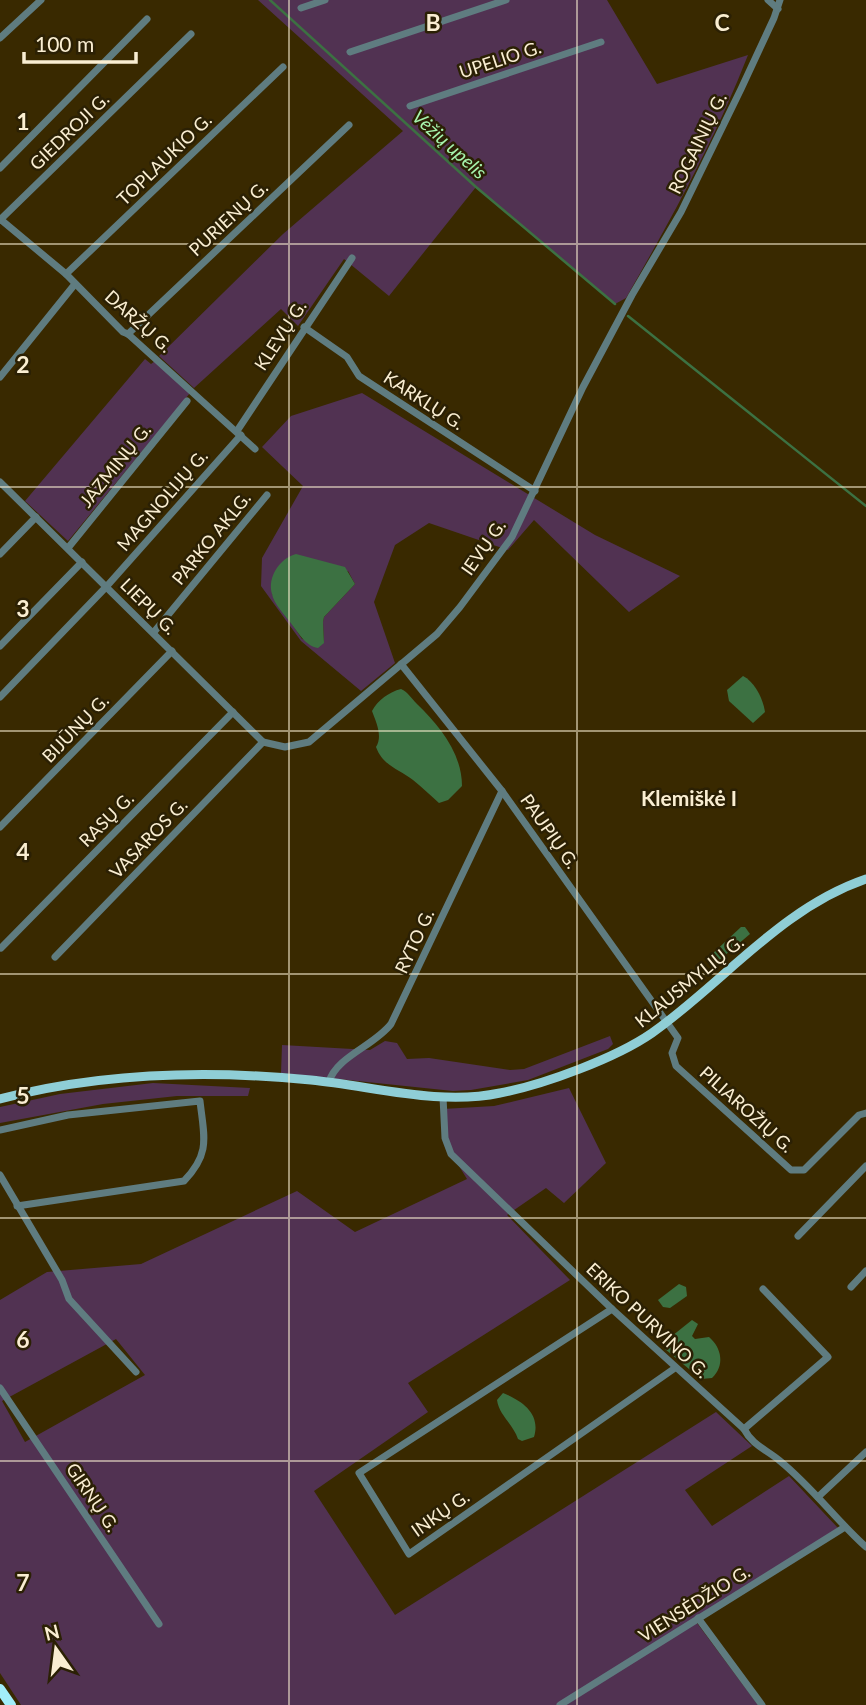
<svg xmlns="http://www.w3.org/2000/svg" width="866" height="1705" viewBox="0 0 866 1705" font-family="Lato,sans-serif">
<rect width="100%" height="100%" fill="#392900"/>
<g fill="#513252" fill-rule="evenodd">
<path d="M258,0H607L657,84L748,55C715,140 671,219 626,298L615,304L476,187L389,296L344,259L298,326L281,309L194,388L159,356L283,234L403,131Z"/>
<polygon points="145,359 151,364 155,361 190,393 68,541 25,501"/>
<path d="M362,393L595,535L680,576L629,612L534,520L508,550L429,523L395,545L374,602L395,663L361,691L301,641L261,586L262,558L303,486L262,447L291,416ZM348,571L355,584L324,617L323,622L324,643L302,639L272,594Z"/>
<polygon points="610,1036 613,1044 608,1049 528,1080 471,1090 453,1091 281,1073 282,1045 370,1050 385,1041 397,1043 407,1059 429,1058 510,1070 524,1069"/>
<polygon points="153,1083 250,1088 248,1096 177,1096 103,1104 0,1123 0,1107 60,1094"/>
<path d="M569,1088L606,1163L564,1203L546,1188L507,1215L570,1280L408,1383L428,1412L314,1491L395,1615L716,1412L752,1446L685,1490L712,1526L789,1476L838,1528L694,1619L758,1705H21L0,1673V1300L47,1272L141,1264L297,1191L355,1232L467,1179L446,1145L443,1109L494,1106ZM116,1339L145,1375L25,1442L2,1401Z"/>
</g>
<g fill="#3c7142">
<path d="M296,554L345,567L355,584L324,617L323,622L324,643L318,648C305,646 298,632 290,622C284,614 274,604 272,594C267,577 280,558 296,554Z"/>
<path d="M743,676C755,682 763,699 765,712L753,723L729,701L727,690Z"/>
<path d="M401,689C408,692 411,698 417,704C439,725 462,753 462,786L448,800L439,803C430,795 422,787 413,780C399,769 383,766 376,747C383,736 376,722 372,711C378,700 389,692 401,689Z"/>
<polygon points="741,927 745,927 750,934 717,962 713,963 710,956"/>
<polygon points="679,1284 686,1287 687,1296 670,1308 663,1307 658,1300"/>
<path d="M692,1320L698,1324L692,1336L695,1339L709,1337C722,1348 725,1366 712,1378L701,1379L665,1349L667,1340Z"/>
<path d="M503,1393C523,1401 541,1414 534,1437L522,1441L518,1439C513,1424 499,1415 497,1400Z"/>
</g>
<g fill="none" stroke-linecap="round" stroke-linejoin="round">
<g stroke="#3c7142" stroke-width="2.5">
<polyline points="270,0 476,187 615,304"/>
<polyline points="628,316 866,506"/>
</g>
<g stroke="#5f7c80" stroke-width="7">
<polyline points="768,0 778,9"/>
<polyline points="301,8 325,0"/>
<polyline points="0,38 41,0"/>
<polyline points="350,52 506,0"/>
<polyline points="410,106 601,42"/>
<polyline points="0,168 147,19"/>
<polyline points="0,219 66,274 123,332 128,334 255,449"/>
<polyline points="0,220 191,34"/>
<polyline points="66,274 283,67"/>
<polyline points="304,327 347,357 359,376 535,491"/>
<polyline points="128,334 349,125"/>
<polyline points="0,377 75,284"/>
<polyline points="237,431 352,258"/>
<polyline points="0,482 263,742 285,747 309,742 437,634 460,607 512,537 583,387 632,295 681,212 741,89 774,18 780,0"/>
<polyline points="68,548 187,401"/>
<polyline points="0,554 36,517"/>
<polyline points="154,632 267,495"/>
<polyline points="0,646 82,562"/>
<polyline points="401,664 502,791 678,1038 672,1053 676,1066 791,1170 804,1170 859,1115 866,1113"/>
<polyline points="0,697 107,586 241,435"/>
<polyline points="0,827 172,651"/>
<polyline points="1,948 233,712"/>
<polyline points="55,957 263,742"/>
<path d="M329,1082C336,1057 374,1046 391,1024L502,791"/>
<path d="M443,1097L445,1138L451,1154L612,1309L744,1429C753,1446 766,1449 780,1461C812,1487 836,1520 866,1547"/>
<path d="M0,1130L68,1115L200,1101C204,1137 211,1153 184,1181L17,1206"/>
<polyline points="0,1175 62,1280 69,1299 136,1372"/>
<polyline points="798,1236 866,1166"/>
<polyline points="851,1287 866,1271"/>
<polyline points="612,1309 359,1473 409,1554 675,1368"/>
<polyline points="0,1388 159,1624"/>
<polyline points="744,1429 828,1357 763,1289"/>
<polyline points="818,1497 866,1452"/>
<polyline points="698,1618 762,1705"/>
<polyline points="560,1705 845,1527"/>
</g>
<path stroke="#8fced6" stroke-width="9" d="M0,1099C99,1073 209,1070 311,1080C373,1086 439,1106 500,1093C543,1085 616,1058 652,1033C724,982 781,908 866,879"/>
<polyline stroke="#a2eef9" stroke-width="10" points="0,1689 11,1705"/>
</g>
<path fill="none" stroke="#faeed2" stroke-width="2" stroke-opacity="0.55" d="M289,0V1705M577,0V1705M0,244H866M0,487H866M0,731H866M0,974H866M0,1218H866M0,1461H866"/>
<g text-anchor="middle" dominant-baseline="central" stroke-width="5" stroke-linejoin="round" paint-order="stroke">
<g font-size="18" fill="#faeed2" stroke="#2b2004">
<text transform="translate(500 59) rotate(-18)">UPELIO G.</text>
<text transform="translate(69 131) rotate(-44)">GIEDROJI G.</text>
<text transform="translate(697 143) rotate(-64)">ROGAINIŲ G.</text>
<text transform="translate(164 159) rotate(-44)">TOPLAUKIO G.</text>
<text transform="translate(228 218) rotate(-43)">PURIENŲ G.</text>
<text transform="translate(139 321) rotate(42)">DARŽŲ G.</text>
<text transform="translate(280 335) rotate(-57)">KLEVŲ G.</text>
<text transform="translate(424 400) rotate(33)">KARKLŲ G.</text>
<text transform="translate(115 465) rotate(-51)">JAZMINŲ G.</text>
<text transform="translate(162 500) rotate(-49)">MAGNOLIJŲ G.</text>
<text transform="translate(211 538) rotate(-51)">PARKO AKLG.</text>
<text transform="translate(483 547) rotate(-55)">IEVŲ G.</text>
<text transform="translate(149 606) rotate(45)">LIEPŲ G.</text>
<text transform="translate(75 728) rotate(-46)">BIJŪNŲ G.</text>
<text transform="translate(106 819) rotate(-45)">RASŲ G.</text>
<text transform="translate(550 831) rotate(55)">PAUPIŲ G.</text>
<text transform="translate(148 838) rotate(-46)">VASAROS G.</text>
<text transform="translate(414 941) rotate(-65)">RYTO G.</text>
<text transform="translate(689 981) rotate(-39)">KLAUSMYLIŲ G.</text>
<text transform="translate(747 1109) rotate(42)">PILIAROŽIŲ G.</text>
<text transform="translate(648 1320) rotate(43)">ERIKO PURVINO G.</text>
<text transform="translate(93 1497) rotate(56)">GIRNŲ G.</text>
<text transform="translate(440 1513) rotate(-35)">INKŲ G.</text>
<text transform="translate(694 1603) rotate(-32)">VIENSĖDŽIO G.</text>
</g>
<g font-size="19" font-style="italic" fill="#a6f4ad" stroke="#2b2004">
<text transform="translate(450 144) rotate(42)">Vėžių upelis</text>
</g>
<g font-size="21" font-weight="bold" fill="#faeed2" stroke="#2b2004">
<text x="689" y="797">Klemiškė I</text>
</g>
</g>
<g font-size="23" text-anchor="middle" font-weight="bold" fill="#faeed2" stroke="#2b2004" stroke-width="5" stroke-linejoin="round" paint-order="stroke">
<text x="433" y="31">B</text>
<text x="722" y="31">C</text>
<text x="23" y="130">1</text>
<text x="23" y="373">2</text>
<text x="23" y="617">3</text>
<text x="23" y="860">4</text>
<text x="23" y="1104">5</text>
<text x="23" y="1348">6</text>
<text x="23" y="1591">7</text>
</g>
<g transform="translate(56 1649) rotate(346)" stroke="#2b2004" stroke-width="5" paint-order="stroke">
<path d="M0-5L12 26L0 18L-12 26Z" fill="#faeed2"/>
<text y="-10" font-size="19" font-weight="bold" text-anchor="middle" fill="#faeed2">N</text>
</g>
<path d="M24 52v10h112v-10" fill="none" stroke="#faeed2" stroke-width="3.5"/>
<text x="35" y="52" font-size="21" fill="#faeed2" stroke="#2b2004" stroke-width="5" paint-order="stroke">100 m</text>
</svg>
